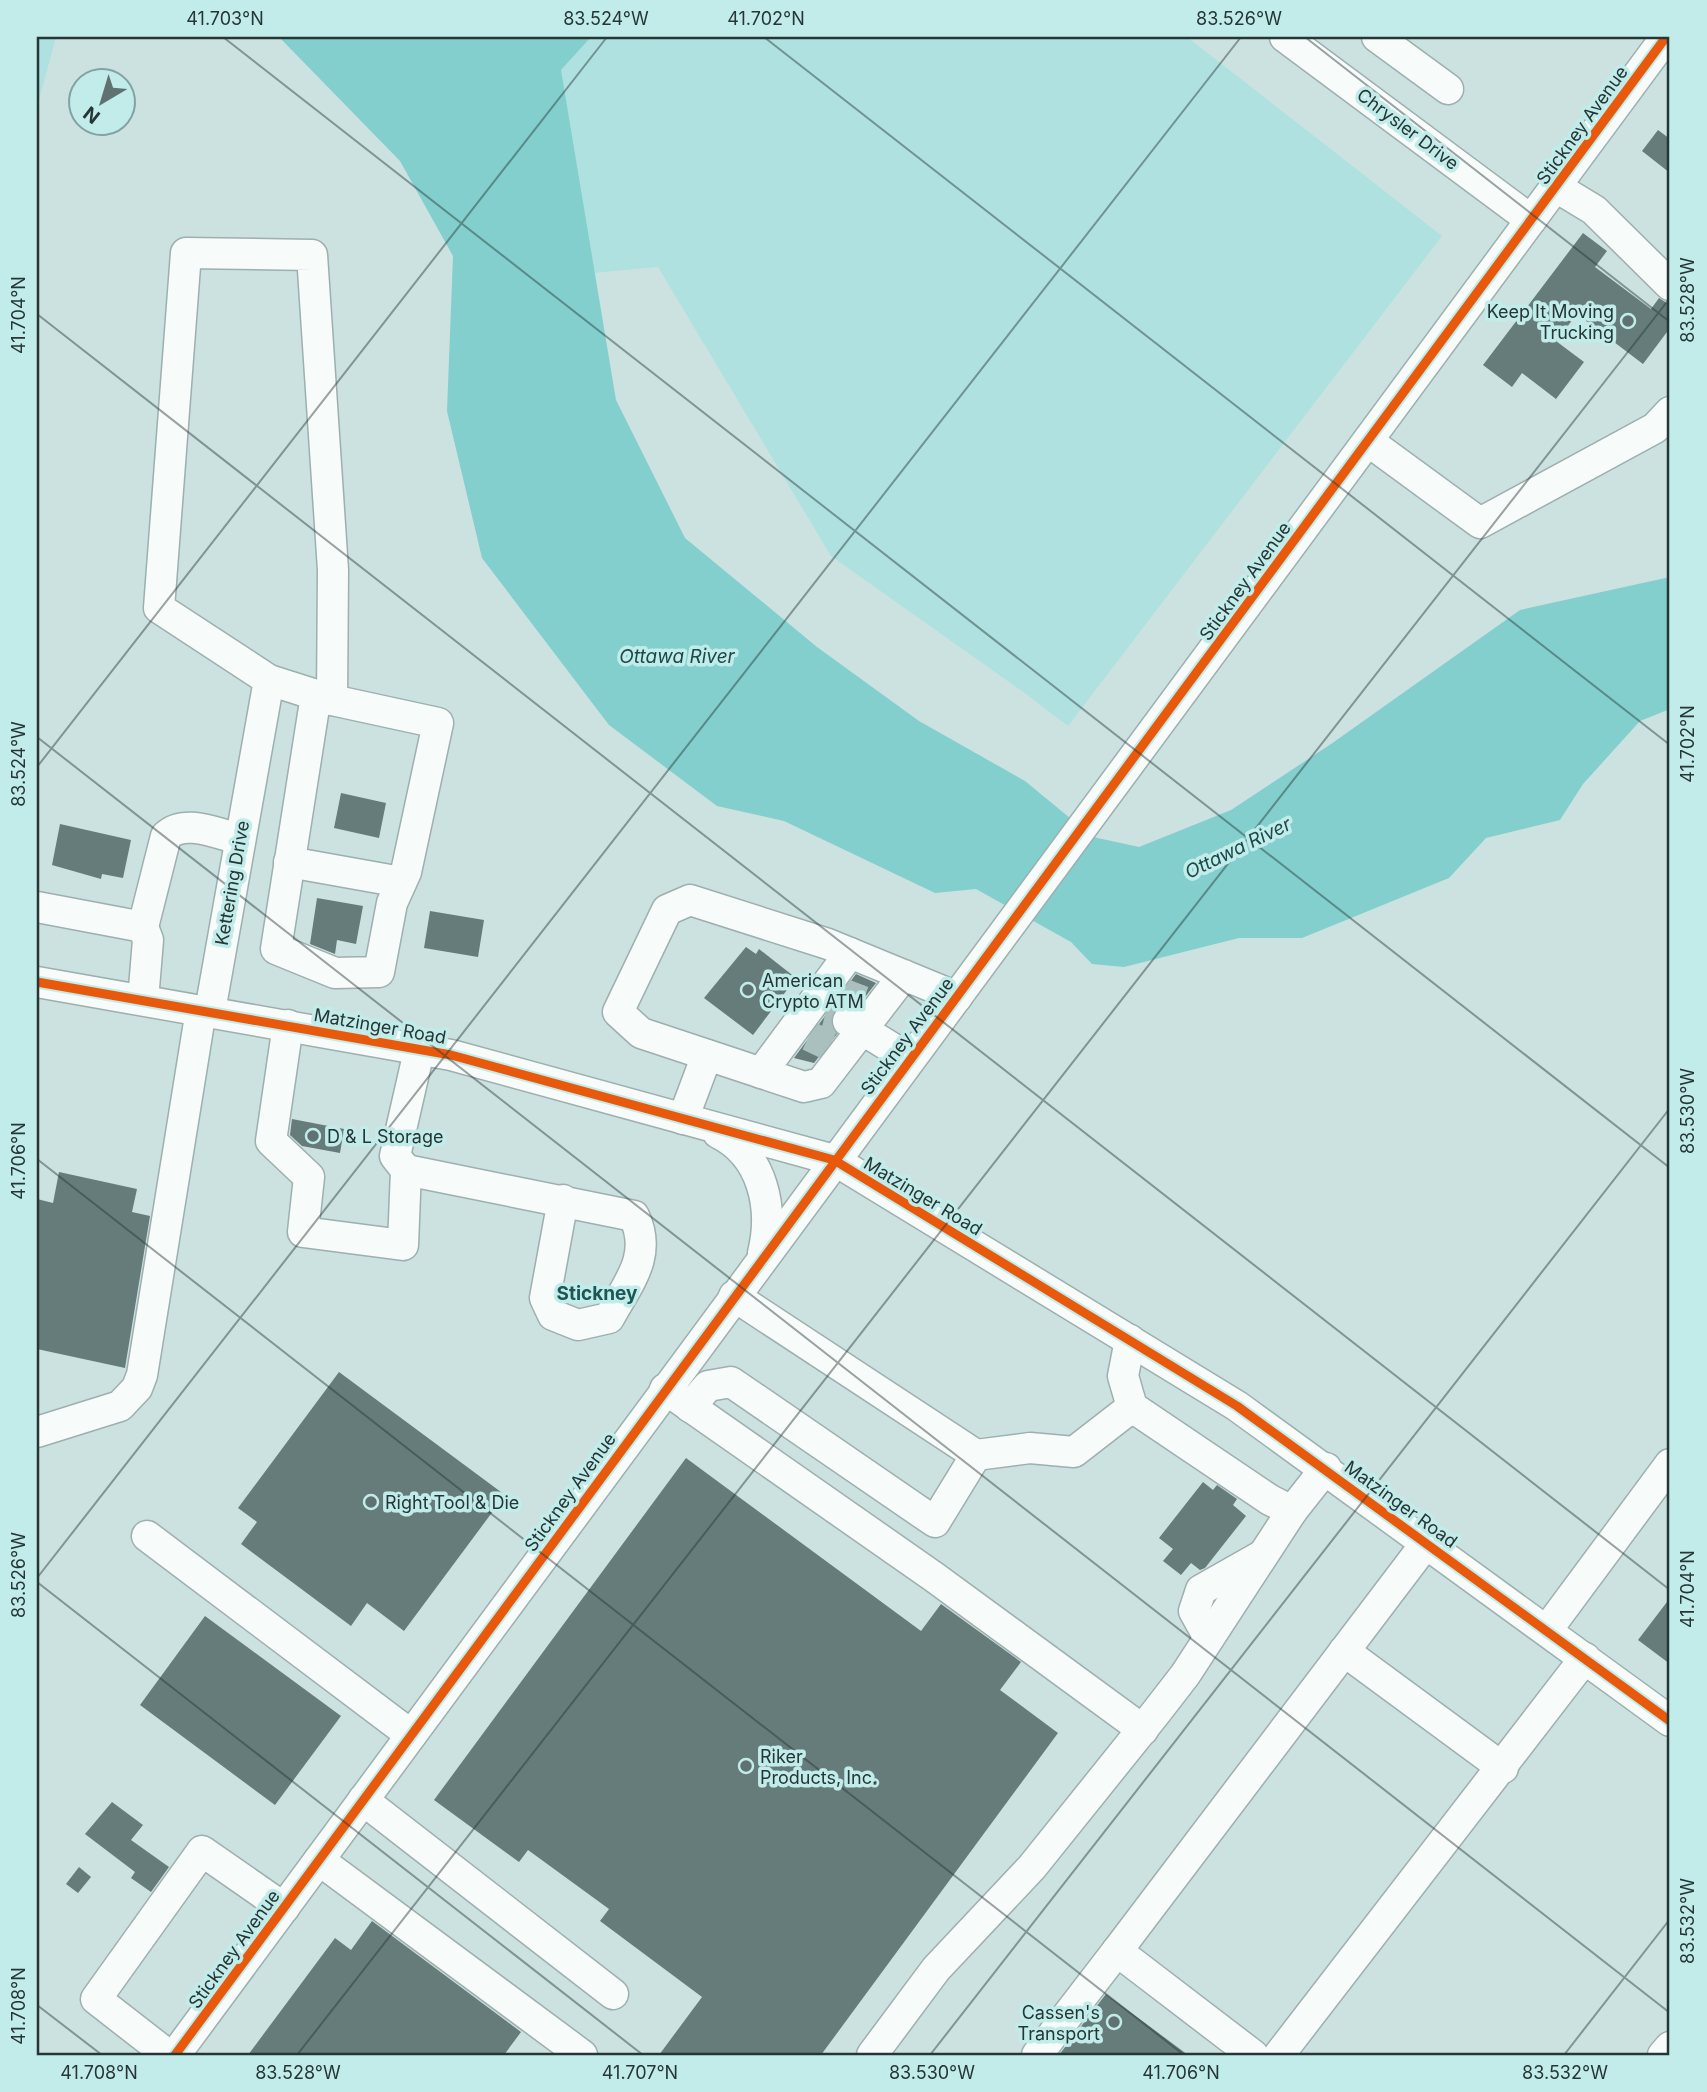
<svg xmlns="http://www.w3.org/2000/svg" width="1707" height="2092" viewBox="0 0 1707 2092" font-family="Inter,sans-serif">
<rect width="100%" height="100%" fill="#cbe2e1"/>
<g fill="#aee1df">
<polygon points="37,37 56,37 37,107"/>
<polygon points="591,37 1187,37 1442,236 1068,726 1022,691 831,556 658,267 592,273 561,70"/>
</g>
<polygon fill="#82cfcd" points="279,37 591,37 561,70 616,400 685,538 817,647 919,721 1025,781 1093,837 1139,847 1231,810 1331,744 1520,610 1670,577 1670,709 1640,721 1583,784 1560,820 1486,838 1449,878 1302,938 1239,938 1124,967 1092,964 1071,942 976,889 935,893 784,821 717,806 609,725 482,558 447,411 453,256 400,161"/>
<g fill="#667c7b">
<polygon points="1658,130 1670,139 1670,173 1642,151"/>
<polygon points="1583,233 1607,251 1595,267 1651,309 1659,298 1670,305 1670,328 1643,364 1577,314 1556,341 1584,362 1556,399 1522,373 1512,387 1483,365"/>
<polygon points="341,793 386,803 379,838 334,828"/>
<polygon points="60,824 131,840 123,878 102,874 101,879 52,865"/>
<polygon points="317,898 363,906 356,944 337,940 335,954 310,944"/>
<polygon points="430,911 484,920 478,957 424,948"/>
<polygon points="746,947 756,954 759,949 796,978 753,1035 704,998"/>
<polygon points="856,974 876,983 858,1006 848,1004 834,1011 831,1021 837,1034 814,1063 794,1058"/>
<polygon points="292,1119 344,1129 340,1153 302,1146 290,1135"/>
<polygon points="59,1172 137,1189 132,1212 150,1216 125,1368 37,1349 37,1199 53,1203"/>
<polygon points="339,1372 505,1495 404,1631 367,1603 351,1626 241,1544 257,1522 238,1508"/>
<polygon points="686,1458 921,1631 941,1604 1021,1662 1000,1690 1058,1733 821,2055 659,2055 702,1997 600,1921 609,1909 528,1850 519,1862 434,1800"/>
<polygon points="1203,1482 1213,1490 1217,1485 1237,1499 1233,1505 1246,1516 1205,1568 1200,1570 1191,1563 1181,1575 1163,1561 1173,1549 1159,1538"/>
<polygon points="1670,1598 1670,1664 1638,1640"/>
<polygon points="205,1616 341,1716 275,1805 140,1705"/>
<polygon points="112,1802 143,1825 131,1840 169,1867 151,1892 131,1878 135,1872 85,1834"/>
<polygon points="79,1867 91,1877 78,1893 66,1884"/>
<polygon points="372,1921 521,2032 504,2055 248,2055 335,1938 351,1950"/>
<polygon points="1106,1994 1188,2055 1059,2055"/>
</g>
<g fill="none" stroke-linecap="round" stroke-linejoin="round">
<g stroke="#aac0bf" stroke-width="30" stroke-dasharray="30 15" stroke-linecap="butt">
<polyline points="842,993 863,1001"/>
<polyline points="825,1015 848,1021"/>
<polyline points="809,1036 830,1046"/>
</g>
<g stroke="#9dafae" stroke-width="33">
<g id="minor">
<polyline points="1285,37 1531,220"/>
<polyline points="1377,37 1448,89"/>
<polyline points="1556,187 1594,210 1670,285"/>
<polyline points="1368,441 1480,523 1655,428 1670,412"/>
<polyline points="269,680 332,700 438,723 406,872 392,903 379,972 335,973 276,949 316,695"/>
<polyline points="289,862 401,882"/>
<polyline points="37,907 143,927 148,940 143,1000"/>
<path d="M143,927L166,836C185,818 217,834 240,839"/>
<polyline points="904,975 821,1083 804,1087 641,1033 618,1012 667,910 690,900 828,944 957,997"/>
<polyline points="37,982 451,1055 834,1160 1237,1406 1670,1721"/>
<polyline points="210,1011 269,680 159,608 186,253 312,255 333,570 332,700"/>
<polyline points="848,1021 910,1059"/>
<polyline points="288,1025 271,1141 309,1177 303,1232 403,1245 406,1170 395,1156 419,1051"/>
<polyline points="761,1073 850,953"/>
<polyline points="683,1119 707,1055"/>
<path d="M718,1133C763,1155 774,1208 763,1253"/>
<path d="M406,1170L634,1216C653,1256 628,1283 609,1318L578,1325L553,1315L545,1298L563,1200"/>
<polyline points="734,1296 976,1455 1030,1448 1074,1452 1132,1407"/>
<polyline points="1130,1340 1123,1376 1132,1407 1270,1500 1292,1511"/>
<polyline points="665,1389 934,1577 1143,1730"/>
<polyline points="690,1407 708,1386 731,1382 935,1522 976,1455"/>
<polyline points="37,1432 120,1406 137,1388 142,1375 201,1010"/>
<polyline points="147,1536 411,1735"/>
<polyline points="1547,1630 1670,1464"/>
<polyline points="1209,1638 1194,1611 1201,1590 1261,1556"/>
<polyline points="1344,1651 1503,1768"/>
<polyline points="363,1800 613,1994"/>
<polyline points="319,1860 582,2055"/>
<polyline points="168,2055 96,1999 202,1851 284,1908"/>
<polyline points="175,2055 1666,37"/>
<polyline points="872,2055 936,1969 1032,1867 1154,1715 1185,1675 1292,1511 1326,1468"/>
<polyline points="1037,2055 1117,1951"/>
<polyline points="1253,2055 1117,1951 1427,1542"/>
<polyline points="1279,2055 1585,1658"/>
<polyline points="1663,2055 1670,2047"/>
</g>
</g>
<use href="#minor" stroke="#f7fbfa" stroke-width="30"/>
<g stroke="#c1ecea" stroke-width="13">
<g id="cycleway">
<polyline points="37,982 451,1055 834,1160 1237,1406 1670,1721"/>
<polyline points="175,2055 1666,37"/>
</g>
</g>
<use href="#cycleway" stroke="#e8590c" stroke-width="9"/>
</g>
<path fill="none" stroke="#253635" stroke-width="2" stroke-opacity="0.45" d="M223,37L1670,1168M764,37L1670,745M1305,37L1670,322M37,314L1670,1590M37,737L1670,2013M37,767L607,37M37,1159L1184,2055M37,1578L1241,37M37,1582L643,2055M37,2005L102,2055M297,2055L1670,298M930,2055L1670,1108M1564,2055L1670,1919"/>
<g fill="#5f7271" stroke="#c1ecea" stroke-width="2.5">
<circle cx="1628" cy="321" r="7"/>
<circle cx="748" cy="990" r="7"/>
<circle cx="313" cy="1136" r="7"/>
<circle cx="371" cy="1502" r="7"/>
<circle cx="746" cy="1766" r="7"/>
<circle cx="1114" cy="2022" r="7"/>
</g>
<g text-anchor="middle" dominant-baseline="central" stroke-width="7" stroke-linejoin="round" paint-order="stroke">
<g font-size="18" fill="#253635" stroke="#c1ecea">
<text transform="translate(1582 125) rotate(-54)">Stickney Avenue</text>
<text transform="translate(1408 129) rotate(37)">Chrysler Drive</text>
<text transform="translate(1245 581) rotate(-54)">Stickney Avenue</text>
<text transform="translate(232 883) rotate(-80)">Kettering Drive</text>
<text transform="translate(380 1026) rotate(10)">Matzinger Road</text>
<text transform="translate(907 1036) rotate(-53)">Stickney Avenue</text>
<text transform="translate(923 1196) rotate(31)">Matzinger Road</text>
<text transform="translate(570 1492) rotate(-54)">Stickney Avenue</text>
<text transform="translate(1401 1504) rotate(36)">Matzinger Road</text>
<text transform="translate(234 1949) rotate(-54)">Stickney Avenue</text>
</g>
<g font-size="18" fill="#253635" stroke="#c1ecea" text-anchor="start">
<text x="1614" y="311" text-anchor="end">Keep It Moving<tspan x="1614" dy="21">Trucking</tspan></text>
<text x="762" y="980">American<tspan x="762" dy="21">Crypto ATM</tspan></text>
<text x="327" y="1136">D &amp; L Storage</text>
<text x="385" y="1502">Right Tool &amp; Die</text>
<text x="760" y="1756">Riker<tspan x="760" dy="21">Products, Inc.</tspan></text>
<text x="1100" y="2012" text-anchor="end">Cassen's<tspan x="1100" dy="21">Transport</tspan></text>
</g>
<g font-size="19" font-style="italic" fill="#1c4a49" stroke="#c1ecea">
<text x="677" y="656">Ottawa River</text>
<text transform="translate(1238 848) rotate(-26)">Ottawa River</text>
</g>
<g font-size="19" font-weight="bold" fill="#1c5756" stroke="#c1ecea">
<text x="597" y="1293">Stickney</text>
</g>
</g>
<rect width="1707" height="2092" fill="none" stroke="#c1ecea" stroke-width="77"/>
<g transform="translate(102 102) rotate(218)"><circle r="33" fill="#c1ecea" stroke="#83a3a2" stroke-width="2"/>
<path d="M0-5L12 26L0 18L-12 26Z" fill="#5f7271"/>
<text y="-10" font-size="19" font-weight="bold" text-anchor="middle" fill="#253635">N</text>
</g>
<rect x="38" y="38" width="1630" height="2016" fill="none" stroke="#253635" stroke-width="2.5"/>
<g font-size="18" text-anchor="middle" fill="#253635">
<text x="225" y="25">41.703°N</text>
<text x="606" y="25">83.524°W</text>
<text x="766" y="25">41.702°N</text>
<text x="1239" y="25">83.526°W</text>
<text transform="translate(1688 300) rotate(-90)" y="6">83.528°W</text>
<text transform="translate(19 315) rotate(-90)" y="6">41.704°N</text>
<text transform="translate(1688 744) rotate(-90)" y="6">41.702°N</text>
<text transform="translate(19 764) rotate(-90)" y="6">83.524°W</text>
<text transform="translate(1688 1111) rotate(-90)" y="6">83.530°W</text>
<text transform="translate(19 1161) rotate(-90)" y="6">41.706°N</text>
<text transform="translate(19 1575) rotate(-90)" y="6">83.526°W</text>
<text transform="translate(1688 1589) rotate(-90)" y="6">41.704°N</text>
<text transform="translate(1688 1921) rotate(-90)" y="6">83.532°W</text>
<text transform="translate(19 2006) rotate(-90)" y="6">41.708°N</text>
<text x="99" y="2079">41.708°N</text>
<text x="298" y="2079">83.528°W</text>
<text x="640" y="2079">41.707°N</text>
<text x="932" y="2079">83.530°W</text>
<text x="1181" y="2079">41.706°N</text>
<text x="1565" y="2079">83.532°W</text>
</g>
</svg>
